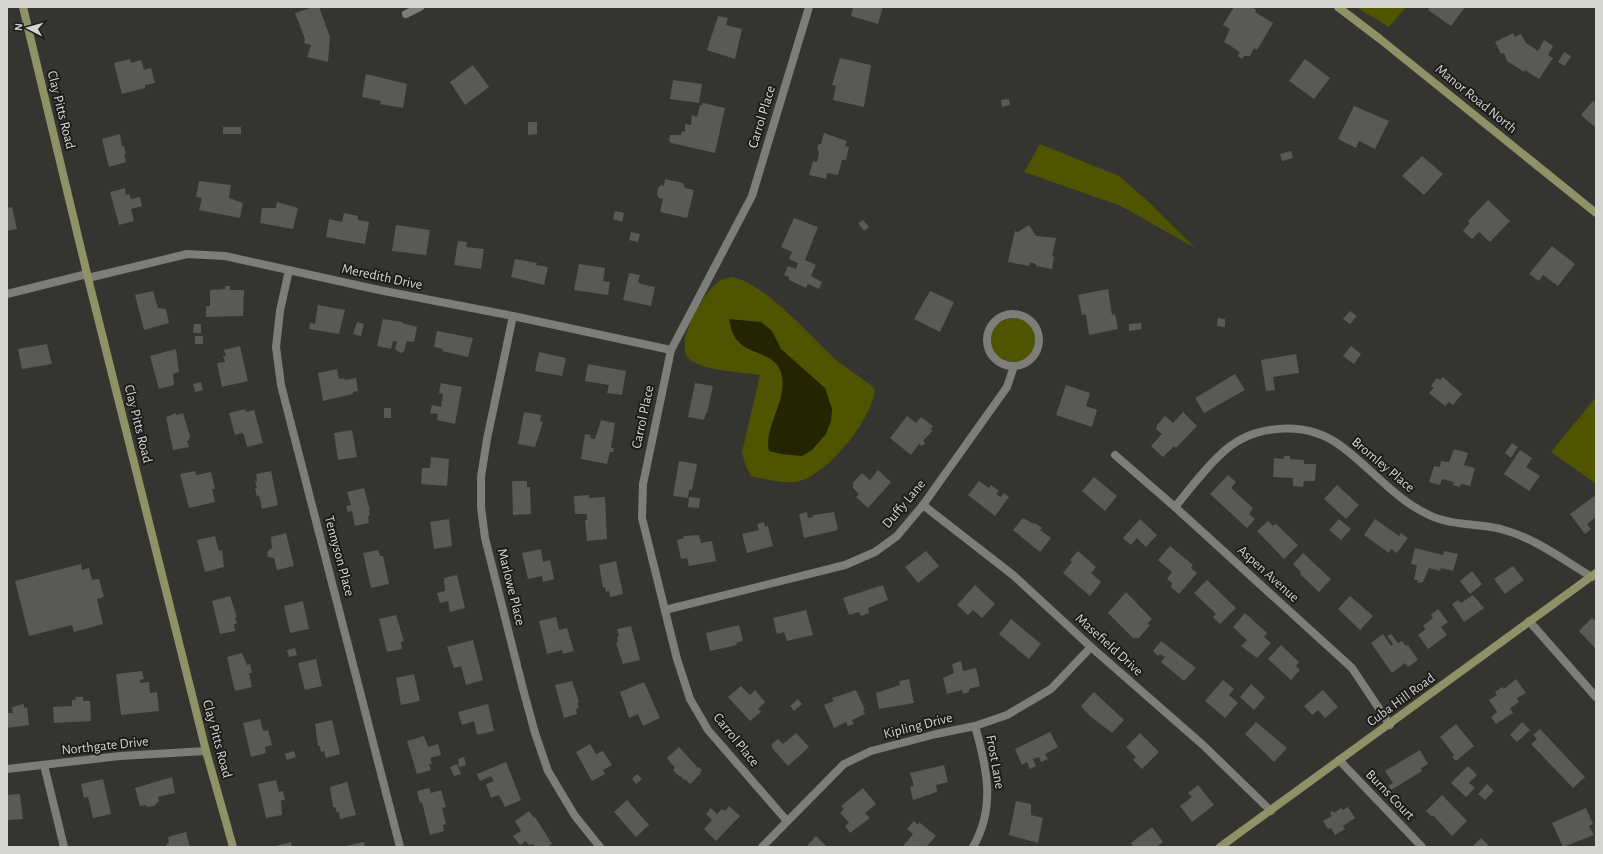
<svg xmlns="http://www.w3.org/2000/svg" width="1603" height="854" viewBox="0 0 1603 854" font-family="'Alegreya Sans',sans-serif">
<rect width="100%" height="100%" fill="#343431"/>
<g fill="#4e5400">
<polygon points="1356,7 1406,7 1389,27"/>
<polygon points="1040,144 1119,176 1150,203 1195,248 1121,206 1024,172"/>
<path d="M733,277C767,286 804,330 831,355C844,368 861,376 875,389C873,418 829,473 800,481C788,485 763,479 751,476L745,464L742,452L760,375C740,372 706,371 690,360C671,346 705,288 721,280C724,278 729,278 733,277Z"/>
<circle cx="1013" cy="340" r="22"/>
<polygon points="1596,397 1596,484 1551,452"/>
</g>
<path fill="#222500" d="M729,319L761,322L772,331L781,349L825,388L832,409L831,421L826,434L812,450L802,456L781,454L769,451C763,425 791,398 780,370C774,353 748,354 738,341C732,335 731,327 729,319Z"/>
<g fill="#595a56">
<polygon points="313,7 319,7 330,37 328,62 307,57 311,45 304,43 305,39 295,13"/>
<polygon points="853,7 883,7 878,24 851,16"/>
<polygon points="1234,7 1252,7 1256,10 1255,12 1273,23 1257,50 1254,48 1250,56 1244,56 1242,59 1238,56 1240,53 1237,50 1224,42 1230,29 1223,25"/>
<polygon points="1430,7 1465,7 1451,26 1428,10"/>
<polygon points="718,16 728,18 726,25 742,29 735,59 707,50"/>
<polygon points="1513,33 1515,37 1521,34 1526,43 1538,51 1544,40 1553,46 1548,55 1553,58 1539,79 1525,70 1524,72 1507,61 1504,53 1501,54 1495,42"/>
<polygon points="1564,52 1571,56 1565,66 1558,62"/>
<polygon points="840,58 871,65 864,107 833,100 836,86 832,85"/>
<polygon points="130,59 131,63 141,60 144,70 151,68 155,83 145,85 145,88 122,94 114,63"/>
<polygon points="1305,59 1330,78 1314,99 1289,81"/>
<polygon points="473,65 489,87 465,105 450,82"/>
<polygon points="366,74 407,84 403,108 380,104 381,101 362,97"/>
<polygon points="673,80 702,84 699,103 670,99"/>
<polygon points="1009,99 1010,105 1002,107 1001,100"/>
<polygon points="1593,101 1596,103 1596,128 1581,115"/>
<polygon points="703,103 725,108 715,153 671,143 669,140 670,135 681,135 682,131 685,132 685,124 691,125 692,115 697,117 700,105 702,105"/>
<polygon points="1354,106 1389,121 1375,149 1359,141 1356,148 1338,139"/>
<polygon points="528,122 537,122 537,134 528,135"/>
<rect x="223" y="127" width="18" height="7"/>
<polygon points="824,133 847,141 845,146 849,147 846,160 842,160 838,175 827,173 826,179 809,175 813,161 817,162 819,153 817,147 819,144 821,144"/>
<polygon points="120,134 122,146 124,146 126,154 124,154 126,162 109,167 102,139"/>
<polygon points="1291,151 1293,158 1282,161 1280,154"/>
<polygon points="1422,156 1443,174 1424,195 1402,176"/>
<polygon points="665,179 683,183 685,188 694,190 687,218 660,212 663,199 659,198 657,195 658,188 661,185 664,186"/>
<polygon points="199,181 231,185 229,198 243,203 240,218 199,210 202,198 196,197"/>
<polygon points="125,188 126,195 129,194 131,199 140,197 142,206 131,209 134,221 119,225 110,192"/>
<polygon points="1488,200 1510,221 1490,242 1479,232 1472,239 1463,231 1470,223 1468,221"/>
<polygon points="277,202 298,208 293,229 260,223 262,208 276,208"/>
<polygon points="12,207 17,229 7,231 7,208"/>
<polygon points="615,211 624,213 622,222 613,219"/>
<polygon points="344,213 358,216 358,220 369,222 365,244 326,237 329,219 342,222"/>
<polygon points="794,218 818,227 805,260 816,265 811,276 822,282 819,289 808,284 806,288 789,280 789,277 784,275 788,266 796,269 798,263 789,259 792,252 781,247"/>
<polygon points="863,220 869,227 864,231 858,223"/>
<polygon points="396,225 430,230 426,255 392,251"/>
<polygon points="1029,225 1036,236 1056,238 1052,256 1054,257 1052,269 1036,266 1036,264 1030,262 1029,266 1008,262 1015,231 1018,232"/>
<polygon points="631,232 640,234 638,242 629,240"/>
<polygon points="458,241 467,242 466,247 484,249 481,269 454,265"/>
<polygon points="1552,246 1575,264 1558,286 1543,275 1539,281 1529,274"/>
<polygon points="515,259 537,263 536,265 548,267 544,285 511,277"/>
<polygon points="579,264 605,268 603,281 610,282 608,295 574,290"/>
<polygon points="629,273 640,275 638,282 641,284 655,287 651,306 623,300"/>
<polygon points="225,286 230,286 230,290 244,290 243,316 206,317 206,306 210,306 210,290 225,289"/>
<polygon points="1108,289 1112,315 1115,314 1118,329 1089,335 1086,314 1082,315 1078,295"/>
<polygon points="153,291 158,308 166,309 169,323 144,330 135,295"/>
<polygon points="930,291 954,302 940,332 914,319"/>
<polygon points="318,305 345,310 339,334 309,329 310,323 315,324"/>
<polygon points="1350,311 1357,316 1350,324 1343,319"/>
<polygon points="1218,318 1225,319 1225,327 1217,326"/>
<polygon points="383,319 402,322 402,323 417,327 414,342 407,341 404,351 401,353 395,349 397,342 393,341 391,349 377,346"/>
<polygon points="357,322 364,324 361,336 353,334"/>
<polygon points="1141,323 1142,329 1129,331 1129,324"/>
<polygon points="194,324 201,324 201,333 193,333"/>
<polygon points="437,331 473,338 468,357 442,351 443,349 434,347"/>
<rect x="195" y="336" width="8" height="8"/>
<polygon points="47,344 52,364 22,369 18,349"/>
<polygon points="240,346 248,381 222,387 217,363 225,362 223,356 226,356 224,350"/>
<polygon points="1351,346 1361,354 1354,364 1343,356"/>
<polygon points="176,349 179,372 173,374 174,385 159,389 150,356"/>
<polygon points="539,352 566,358 562,376 535,371"/>
<polygon points="1296,354 1299,373 1273,377 1275,390 1266,391 1261,360"/>
<polygon points="588,364 626,371 622,395 607,393 609,385 585,381"/>
<polygon points="337,369 339,379 344,378 345,380 356,378 358,391 353,392 353,394 323,401 318,373"/>
<polygon points="1235,374 1245,390 1204,413 1195,398"/>
<polygon points="1443,377 1462,394 1453,405 1449,402 1445,406 1429,393 1434,388 1431,386 1437,378 1440,380"/>
<polygon points="201,382 203,390 195,392 193,384"/>
<polygon points="441,383 462,387 455,424 437,420 438,414 430,413 432,405 441,407 443,394 439,393"/>
<polygon points="695,383 713,386 707,413 706,413 704,420 688,417"/>
<polygon points="1066,385 1090,393 1086,406 1097,410 1092,427 1056,415"/>
<rect x="384" y="408" width="7" height="10"/>
<polygon points="245,409 246,412 254,410 263,443 247,447 244,435 242,433 235,435 229,413"/>
<polygon points="524,412 541,415 540,421 543,422 535,447 518,444"/>
<polygon points="1183,412 1197,426 1176,448 1174,446 1163,457 1151,446 1162,434 1156,429 1157,425 1165,416 1173,423"/>
<polygon points="176,413 176,415 183,413 190,436 189,440 187,441 189,447 173,450 166,417"/>
<polygon points="907,416 916,423 921,417 933,426 930,430 933,430 923,441 925,443 922,446 919,444 911,455 890,438"/>
<polygon points="601,420 615,423 611,448 614,448 613,452 610,452 607,464 581,459 585,434 591,435 590,438 595,439"/>
<polygon points="352,430 357,457 338,460 334,433"/>
<polygon points="1512,443 1518,447 1511,458 1505,453"/>
<polygon points="1454,449 1468,453 1464,465 1475,468 1470,486 1461,484 1460,487 1453,485 1454,482 1442,479 1440,485 1429,482 1434,466 1440,467 1441,461 1449,462"/>
<polygon points="1520,450 1532,458 1526,467 1540,476 1529,491 1504,474"/>
<polygon points="1284,456 1290,456 1290,459 1304,460 1304,464 1316,464 1315,481 1304,481 1303,487 1293,486 1293,478 1273,477 1274,458 1284,459"/>
<polygon points="431,457 449,459 447,486 421,484 422,468 430,468"/>
<polygon points="679,461 697,464 692,490 689,490 688,498 673,496"/>
<polygon points="878,470 891,482 868,508 856,497 859,494 853,488 853,483 862,473 870,480"/>
<polygon points="195,471 196,475 211,472 215,489 212,489 215,502 189,508 180,474"/>
<polygon points="271,471 278,505 262,509 259,495 257,497 255,488 257,488 255,481 257,481 256,474"/>
<polygon points="1228,475 1236,482 1231,488 1253,508 1249,514 1255,519 1247,528 1210,494"/>
<polygon points="1094,477 1117,496 1105,511 1082,491"/>
<polygon points="512,481 527,481 527,487 530,487 531,514 513,515"/>
<polygon points="979,481 989,488 991,485 999,491 996,494 1001,497 1004,493 1009,497 995,516 968,495"/>
<polygon points="1337,485 1359,505 1346,519 1324,499"/>
<polygon points="364,488 370,510 369,510 370,515 368,516 369,523 355,526 352,511 348,512 346,506 351,505 347,492"/>
<polygon points="589,495 589,498 605,497 607,539 587,541 585,520 587,520 587,514 575,514 574,496"/>
<polygon points="1596,495 1596,517 1587,524 1591,529 1585,534 1570,514"/>
<polygon points="689,497 700,498 699,508 688,507"/>
<polygon points="807,512 808,518 813,517 813,515 834,512 838,530 804,538 799,514"/>
<polygon points="1023,518 1034,524 1035,523 1042,528 1040,530 1051,538 1040,552 1013,530"/>
<polygon points="449,519 452,546 434,549 430,522"/>
<polygon points="1140,519 1157,535 1146,547 1137,538 1131,545 1123,538"/>
<polygon points="1339,519 1351,529 1341,540 1329,530"/>
<polygon points="1375,519 1399,536 1401,533 1408,538 1397,553 1391,549 1389,553 1364,535"/>
<polygon points="1268,521 1273,526 1276,524 1298,545 1284,559 1257,531"/>
<polygon points="764,522 765,527 768,526 773,546 747,553 742,534 759,530 757,524"/>
<polygon points="286,533 294,566 277,570 274,558 268,557 267,552 272,548 271,537"/>
<polygon points="699,535 701,543 712,541 716,561 689,566 687,558 681,559 677,540 684,538 683,536"/>
<polygon points="215,536 219,551 222,550 224,567 205,572 197,540"/>
<polygon points="1170,546 1193,565 1191,568 1197,573 1179,594 1171,587 1172,583 1167,579 1172,572 1158,560"/>
<polygon points="1415,548 1443,555 1444,551 1458,554 1453,571 1441,568 1440,571 1429,568 1423,582 1417,583 1418,580 1414,580 1417,565 1411,564"/>
<polygon points="541,549 543,562 550,560 554,579 543,582 542,576 528,579 522,553"/>
<polygon points="378,550 380,556 383,556 389,584 371,588 363,553"/>
<polygon points="926,551 939,566 918,583 905,567"/>
<polygon points="1078,551 1096,567 1091,573 1101,582 1090,596 1063,573 1072,562 1070,560"/>
<polygon points="1303,553 1331,579 1319,592 1300,574 1301,572 1293,564"/>
<polygon points="616,561 623,594 610,597 609,591 606,592 605,587 603,588 599,565"/>
<polygon points="81,564 82,570 89,568 92,580 99,579 104,597 97,599 103,624 74,632 72,625 29,636 15,581"/>
<polygon points="1513,566 1524,580 1505,594 1494,579"/>
<polygon points="1472,571 1482,584 1470,594 1460,581"/>
<polygon points="457,575 465,608 450,612 448,601 440,603 437,593 445,591 444,578"/>
<polygon points="1207,580 1236,608 1220,624 1213,617 1216,614 1194,593"/>
<polygon points="883,585 888,600 868,608 869,613 861,616 859,612 849,615 843,598"/>
<polygon points="975,585 995,604 982,618 973,610 968,615 957,605"/>
<polygon points="1126,592 1152,619 1147,624 1150,625 1138,639 1136,637 1134,639 1108,613"/>
<polygon points="1473,595 1484,608 1464,622 1452,604 1458,600 1461,603"/>
<polygon points="230,596 237,617 235,618 237,624 234,624 235,631 220,634 212,601"/>
<polygon points="1350,596 1373,616 1360,630 1338,609"/>
<polygon points="303,601 309,629 290,633 284,606"/>
<polygon points="1438,609 1448,622 1441,627 1447,635 1428,649 1418,635 1426,629 1423,626 1433,618 1431,615"/>
<polygon points="806,610 813,635 787,641 784,632 777,634 773,618"/>
<polygon points="1245,613 1267,633 1264,637 1271,643 1257,658 1241,646 1247,640 1233,627"/>
<polygon points="396,615 404,641 401,642 402,649 387,652 379,619"/>
<polygon points="556,617 559,630 567,628 574,651 563,654 562,650 547,654 539,621"/>
<polygon points="1592,618 1594,620 1596,618 1595,648 1579,631"/>
<polygon points="1011,619 1041,644 1029,659 999,634"/>
<polygon points="739,625 743,641 736,643 737,645 710,651 706,633"/>
<polygon points="631,626 640,660 623,664 616,643 618,642 617,637 619,636 617,629"/>
<polygon points="1383,634 1391,646 1393,644 1387,636 1391,634 1398,643 1402,641 1406,646 1408,645 1418,660 1408,667 1405,663 1392,673 1371,643"/>
<polygon points="473,640 483,680 466,685 461,666 454,668 447,647"/>
<polygon points="1161,641 1196,668 1184,681 1161,662 1165,657 1160,654 1158,656 1153,651"/>
<polygon points="1281,645 1299,662 1296,666 1300,670 1291,680 1268,659"/>
<polygon points="295,648 297,655 289,657 287,650"/>
<polygon points="242,653 247,665 250,664 252,673 249,673 252,687 235,691 227,657"/>
<polygon points="316,659 322,686 305,690 298,663"/>
<polygon points="961,661 963,671 976,668 980,686 969,689 969,692 963,694 962,690 947,694 943,678 954,673 952,664"/>
<polygon points="142,671 144,679 140,680 140,683 149,682 150,693 157,692 159,711 121,715 116,674"/>
<polygon points="414,674 420,701 401,705 396,678"/>
<polygon points="909,679 914,703 879,709 876,693 900,685 899,681"/>
<polygon points="1516,679 1526,693 1517,698 1519,702 1510,708 1513,713 1496,724 1491,717 1497,712 1489,700 1497,695 1495,692 1502,687 1504,689"/>
<polygon points="1223,680 1234,689 1229,695 1238,703 1225,718 1205,701"/>
<polygon points="572,681 579,702 577,703 579,708 576,709 577,714 564,718 555,685"/>
<polygon points="644,682 660,718 643,726 638,714 629,718 620,692"/>
<polygon points="1251,684 1265,697 1254,710 1240,697"/>
<polygon points="741,686 750,695 755,690 765,702 758,709 761,712 750,721 728,697"/>
<polygon points="856,690 865,710 863,710 865,714 852,720 854,724 848,726 846,722 834,728 824,705 834,701 832,698"/>
<polygon points="1323,690 1338,707 1325,718 1318,710 1312,715 1304,706"/>
<polygon points="1094,692 1124,720 1112,733 1090,716 1081,706"/>
<polygon points="75,697 83,697 83,701 90,701 91,721 54,723 53,707 72,706 72,700 76,700"/>
<polygon points="798,699 802,704 794,711 790,706"/>
<polygon points="24,704 24,708 27,707 29,725 7,728 7,713 13,713 12,707"/>
<polygon points="488,704 494,731 477,735 474,721 462,725 458,712"/>
<polygon points="260,719 263,731 268,730 272,745 265,747 266,753 251,757 243,723"/>
<polygon points="332,720 340,754 326,758 324,751 321,752 320,746 318,746 315,724"/>
<polygon points="1256,722 1287,748 1274,762 1245,734"/>
<polygon points="1522,722 1530,730 1517,742 1510,735"/>
<polygon points="1456,724 1474,746 1456,761 1452,757 1454,755 1440,737"/>
<polygon points="1540,729 1585,777 1573,788 1531,744 1537,739 1533,735"/>
<polygon points="1050,732 1058,747 1045,754 1048,759 1041,762 1039,757 1033,759 1036,766 1030,769 1027,762 1022,765 1015,749"/>
<polygon points="796,733 809,747 788,766 772,748 772,744 778,739 783,744"/>
<polygon points="1140,733 1159,752 1142,769 1133,760 1136,757 1126,747"/>
<polygon points="424,736 428,747 438,744 441,755 430,758 432,764 429,764 431,770 417,774 407,741"/>
<polygon points="590,744 596,754 603,751 612,765 603,770 605,774 592,781 576,752"/>
<polygon points="679,747 698,768 699,767 702,770 700,772 701,773 690,784 685,779 684,780 681,776 680,777 673,770 675,768 667,758"/>
<polygon points="1420,750 1428,764 1421,768 1422,771 1391,790 1388,786 1393,783 1385,771"/>
<polygon points="294,751 296,757 287,760 285,754"/>
<polygon points="464,757 466,765 459,767 458,759"/>
<polygon points="506,762 521,800 505,807 499,795 491,798 486,784 494,781 491,776 480,781 477,774"/>
<polygon points="457,764 461,774 454,776 450,767"/>
<polygon points="944,765 948,782 936,785 937,792 913,800 910,787 914,786 910,773"/>
<polygon points="1468,766 1477,775 1469,783 1475,788 1466,797 1451,783"/>
<polygon points="637,774 642,779 636,784 632,779"/>
<polygon points="172,777 175,793 158,797 159,801 154,806 147,807 146,805 140,806 135,788"/>
<polygon points="103,779 111,814 93,818 88,797 84,798 81,784"/>
<polygon points="276,780 279,792 283,791 285,800 281,800 282,815 266,818 258,784"/>
<polygon points="347,782 356,815 340,819 339,812 337,813 335,807 333,807 330,787"/>
<polygon points="1487,784 1494,791 1485,800 1478,794"/>
<polygon points="1198,785 1214,805 1192,822 1180,806 1192,797 1188,793"/>
<polygon points="429,788 431,793 441,790 446,807 442,808 446,824 443,825 444,831 430,835 422,802 420,803 417,791"/>
<polygon points="863,788 876,804 865,813 870,818 850,833 845,826 849,823 840,813 844,809 841,806"/>
<polygon points="20,794 23,819 7,820 7,795"/>
<polygon points="1442,795 1467,821 1452,836 1433,815 1432,817 1426,811"/>
<polygon points="627,800 649,825 636,837 614,812"/>
<polygon points="1016,801 1031,804 1031,815 1043,818 1038,843 1009,835"/>
<polygon points="729,806 740,816 716,841 704,829 712,820 706,814 711,808 717,814 722,809 725,811"/>
<polygon points="1348,807 1355,818 1343,826 1345,829 1335,835 1331,828 1328,829 1323,821 1332,816 1330,813 1333,811 1334,813 1341,808 1343,810"/>
<polygon points="1586,808 1593,824 1589,826 1594,835 1563,847 1552,823"/>
<polygon points="529,811 534,818 535,817 552,844 547,847 535,847 533,844 529,845 526,841 520,845 513,836 521,831 515,821"/>
<polygon points="914,821 918,825 919,822 936,836 926,847 903,846 913,834 907,829"/>
<polygon points="1152,827 1163,842 1156,847 1133,847 1131,843"/>
<polygon points="186,832 190,847 167,847 166,844 169,843 168,837"/>
<polygon points="816,836 827,847 806,847"/>
<polygon points="1481,838 1490,847 1472,847"/>
<polygon points="291,842 292,847 272,847"/>
<polygon points="364,842 365,847 345,847 345,846"/>
</g>
<g fill="none" stroke-linecap="round" stroke-linejoin="round">
<g stroke="#7d7d79" stroke-width="8">
<polyline points="406,14 420,7"/>
<polyline points="289,270 280,311 276,347 281,385 400,847"/>
<polyline points="88,278 187,254 225,256 379,290 513,316 671,350"/>
<polyline points="7,294 87,274"/>
<circle cx="1013" cy="340" r="26"/>
<polyline points="513,316 487,439 481,477 481,507 485,538 523,689 535,733 548,771 575,816 600,847"/>
<polyline points="1115,455 1175,507 1352,668 1390,725"/>
<polyline points="923,505 1013,575 1091,647 1203,745 1271,811"/>
<path d="M1175,507C1189,490 1203,471 1219,456C1250,424 1305,419 1341,446C1371,468 1394,498 1427,514C1450,526 1476,523 1501,529C1535,538 1562,559 1592,577"/>
<polyline points="665,610 845,565 875,552 897,536 923,505 1007,387 1014,366"/>
<polyline points="1529,621 1596,697"/>
<polyline points="1339,760 1422,847"/>
<polyline points="44,765 64,847"/>
<polyline points="7,769 120,756 206,751"/>
<polyline points="787,821 708,730 690,699 677,659 642,518 643,484 671,350 752,196 809,7"/>
<polyline points="762,847 844,764 871,751 936,734 975,726 1007,715 1051,689 1091,647"/>
<path d="M973,847C996,807 987,768 975,726"/>
</g>
<g stroke="#8e9266" stroke-width="8">
<polyline points="23,7 88,278 206,751 233,847"/>
<polyline points="1338,7 1380,39 1596,213"/>
<polyline points="1220,847 1596,573"/>
</g>
</g>
<g text-anchor="middle" dominant-baseline="central" stroke-width="4" stroke-linejoin="round" paint-order="stroke">
<g font-size="14" fill="#d4d5d2" stroke="#1c1c1a">
<text transform="translate(1476 99) rotate(39)">Manor Road North</text>
<text transform="translate(61 110) rotate(76)">Clay Pitts Road</text>
<text transform="translate(762 117) rotate(-73)">Carrol Place</text>
<text transform="translate(382 277) rotate(12)">Meredith Drive</text>
<text transform="translate(643 417) rotate(-78)">Carrol Place</text>
<text transform="translate(138 424) rotate(76)">Clay Pitts Road</text>
<text transform="translate(1383 465) rotate(40)">Bromley Place</text>
<text transform="translate(904 504) rotate(-50)">Duffy Lane</text>
<text transform="translate(339 556) rotate(75)">Tennyson Place</text>
<text transform="translate(1268 574) rotate(42)">Aspen Avenue</text>
<text transform="translate(511 587) rotate(76)">Marlowe Place</text>
<text transform="translate(1109 645) rotate(42)">Masefield Drive</text>
<text transform="translate(1401 700) rotate(-36)">Cuba Hill Road</text>
<text transform="translate(918 726) rotate(-14)">Kipling Drive</text>
<text transform="translate(217 739) rotate(75)">Clay Pitts Road</text>
<text transform="translate(736 740) rotate(51)">Carrol Place</text>
<text transform="translate(105 746) rotate(-6)">Northgate Drive</text>
<text transform="translate(995 762) rotate(80)">Frost Lane</text>
<text transform="translate(1390 795) rotate(46)">Burns Court</text>
</g>
</g>
<rect width="1603" height="854" fill="none" stroke="#d4d5d2" stroke-width="16"/>
<g transform="translate(28 28) rotate(276)" stroke="#1c1c1a" stroke-width="3" paint-order="stroke">
<path d="M0-3L7 15L0 10L-7 15Z" fill="#d4d5d2"/>
<text y="-6" font-size="11" font-weight="bold" text-anchor="middle" fill="#d4d5d2">N</text>
</g>
</svg>
